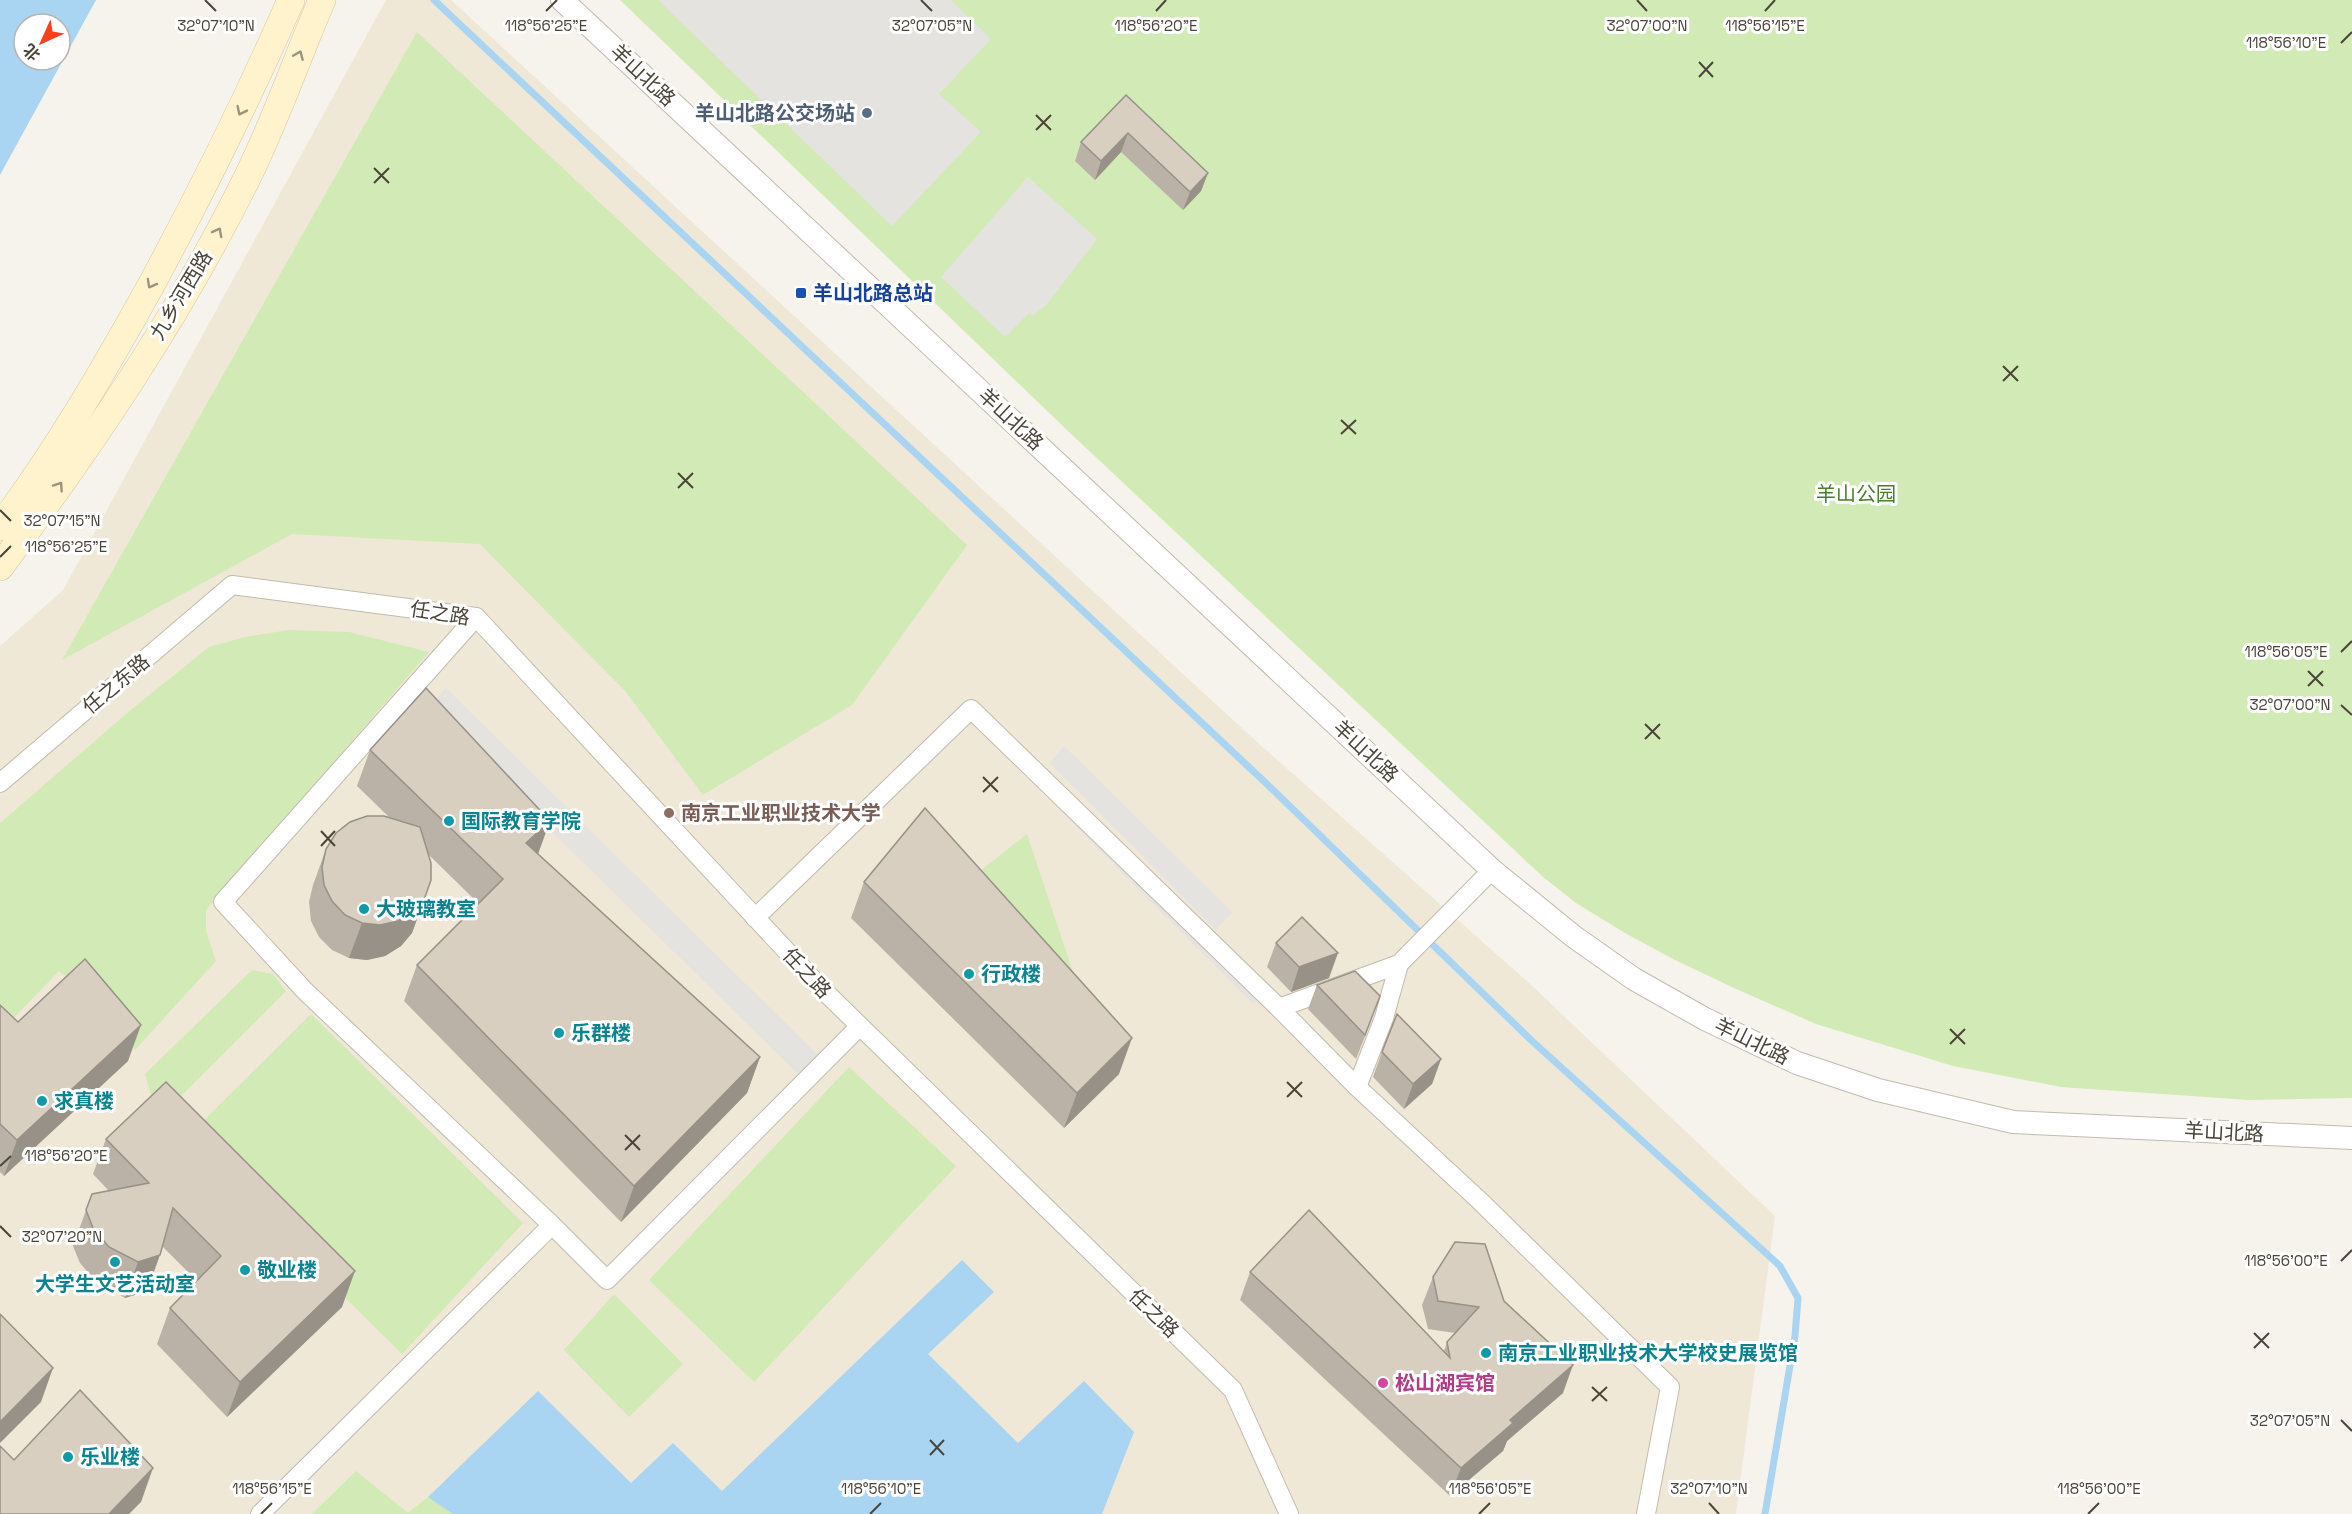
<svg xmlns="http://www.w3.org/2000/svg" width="2352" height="1514" viewBox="0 0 2352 1514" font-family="'Space Grotesk','Noto Sans SC',sans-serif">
<rect width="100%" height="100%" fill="#f6f3ec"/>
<polygon fill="#efe8d6" points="386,0 451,0 1257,742 1529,983 1775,1216 1736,1514 0,1514 0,646 63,590"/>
<g fill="#d2eab5">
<polygon points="620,0 2352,0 2352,1098 2249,1100 2061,1087 1953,1066 1816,1024 1734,988 1675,960 1625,933 1576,903 1543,877 1068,431"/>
<polygon points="417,32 967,545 852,705 703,795 626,692 480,544 292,534 62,660"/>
<polygon points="289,630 349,632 429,652 206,910 206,931 216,961 135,1050 117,1010 83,990 59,971 11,1021 0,1009 0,823 133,708 209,647 245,637"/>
<polygon points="1027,834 1084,1005 961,886"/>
<polygon points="252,970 273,974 286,991 178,1099 152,1099 145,1074"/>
<polygon points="311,1014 523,1223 402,1354 185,1139"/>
<polygon points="849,1067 956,1166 754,1382 649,1280"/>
<polygon points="614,1294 683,1364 629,1417 564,1350"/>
<polygon points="356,1471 408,1513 428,1497 456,1514 312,1514"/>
</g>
<g fill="#e5e3e0">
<polygon points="658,0 951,0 991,39 939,94 981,132 892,226"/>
<polygon points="1028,177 1097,239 1047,304 1032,316 1030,312 1005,337 941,277"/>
<polygon points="446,688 820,1057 799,1075 427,709"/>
<polygon points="1064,746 1232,912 1216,930 1050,763"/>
<polygon points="1063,804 1261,998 1253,1004 1059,809"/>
</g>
<g fill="#a9d4f2" fill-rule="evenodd">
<path d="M0,0H96L0,175ZM24,24H60V60H24Z"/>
<polygon points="962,1260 994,1292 928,1354 1018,1443 1084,1381 1134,1432 1102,1514 453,1514 428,1497 538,1391 631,1483 673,1443 722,1491"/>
</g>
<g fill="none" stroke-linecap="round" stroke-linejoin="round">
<polyline stroke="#a9d4f2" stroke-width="7" points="434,0 1270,787 1531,1040 1780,1266 1798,1298 1795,1336 1765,1514"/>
<g stroke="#c2bbae" stroke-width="20">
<g id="minor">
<polyline points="476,617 223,902 305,991 552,1225"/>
<polyline points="0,783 232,585 476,617 819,986 1233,1390 1289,1514"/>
<polyline points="755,918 971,709 1279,1008 1357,1087 1480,1201 1670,1387 1646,1514"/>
<polyline points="1279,1008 1399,964 1492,870"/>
<polyline points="1357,1087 1384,1018 1399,964"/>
<polyline points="260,1514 552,1225 607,1280 859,1027"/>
</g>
</g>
<g stroke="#c2bbae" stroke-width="24">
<polyline id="tertiary" points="562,0 1492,870 1573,936 1634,979 1705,1019 1797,1063 1878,1090 2013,1122 2352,1138"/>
</g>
<g stroke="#d6c79b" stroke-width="28">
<g id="secondary">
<path d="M0,527C57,451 104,370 150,287C201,193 248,98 291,0"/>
<path d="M0,567C92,444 180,314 248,176C276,119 297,58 322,0"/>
</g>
</g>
<use href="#minor" stroke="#fff" stroke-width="18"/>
<use href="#tertiary" stroke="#fff" stroke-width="22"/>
<use href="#secondary" stroke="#fff3cd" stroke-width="27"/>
</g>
<g fill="#bab2a6">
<polygon points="1126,95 1208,173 1201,191 1183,210 1121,152 1095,180 1075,161 1081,142"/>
<polygon points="370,750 538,854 760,1057 747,1093 621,1222 404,1001 417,965 478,903 429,855 431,880 412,933 401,946 385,956 367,960 349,958 332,950 319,937 311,921 309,902 313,885 326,849 390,818 357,786"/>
<polygon points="864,882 1119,1074 1064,1128 851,918"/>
<polygon points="1276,943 1329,978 1291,992 1267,967"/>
<polygon points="1317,985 1371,1021 1356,1059 1308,1009"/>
<polygon points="0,1005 18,1022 128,1061 4,1176 0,1172"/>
<polygon points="1382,1052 1441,1059 1432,1084 1404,1109 1373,1077"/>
<polygon points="106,1139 342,1307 227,1417 157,1344 170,1308 197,1281 162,1246 147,1291 125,1298 96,1282 80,1263 73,1246 92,1194 109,1191 93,1174"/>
<polygon points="1250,1272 1444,1351 1447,1342 1455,1333 1428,1329 1422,1305 1433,1277 1504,1301 1563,1393 1507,1441 1503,1451 1450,1496 1240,1300"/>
</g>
<g fill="#979187">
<polygon points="1128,133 1121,152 1095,180 1101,161"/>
<polygon points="1208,173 1201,191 1183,210 1190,192"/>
<polygon points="550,821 537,857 526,843"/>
<polygon points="425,897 412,933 401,946 385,956 367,960 349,958 362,923"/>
<polygon points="1338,953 1329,978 1291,992 1299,967"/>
<polygon points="141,1025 128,1061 4,1176 17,1140"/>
<polygon points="1132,1038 1119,1074 1064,1128 1077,1093"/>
<polygon points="760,1057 747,1093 621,1222 634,1186"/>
<polygon points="1441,1059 1432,1084 1404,1109 1413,1084"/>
<polygon points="160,1255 147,1291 125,1298 138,1262"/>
<polygon points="355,1271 342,1307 227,1417 240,1382"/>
<polygon points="1573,1365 1563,1393 1507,1441 1503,1451 1450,1496 1461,1468 1510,1420"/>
<polygon points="53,1368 41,1402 0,1443 0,1422"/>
<polygon points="153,1468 141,1502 129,1514 109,1514"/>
</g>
<g fill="#d8cfc1" stroke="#979187" stroke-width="1.5">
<polygon points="1126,95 1208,173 1190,192 1128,133 1101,161 1081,142"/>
<polygon points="426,688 550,821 526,843 760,1057 634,1186 417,965 503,879 370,750"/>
<polygon points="925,808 1132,1038 1077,1093 864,882"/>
<polygon points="367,816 384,816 420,827 431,863 431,880 425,897 414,911 398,921 380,925 362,923 345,915 332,901 324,885 322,867 326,849 336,833 350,822"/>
<polygon points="1302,917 1338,953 1299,967 1276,943"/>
<polygon points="85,959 141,1025 17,1140 0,1124 0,1005 18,1022"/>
<polygon points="1355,971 1380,996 1365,1035 1317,985"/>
<polygon points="1397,1014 1441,1059 1413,1084 1382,1052"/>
<polygon points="166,1082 355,1271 240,1382 170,1308 221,1256 173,1208 160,1255 138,1262 109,1247 93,1228 86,1210 92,1194 149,1183 106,1139"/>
<polygon points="1309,1210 1450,1358 1447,1342 1479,1307 1438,1301 1433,1277 1455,1242 1485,1244 1504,1301 1573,1365 1510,1420 1513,1423 1461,1468 1250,1272"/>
<polygon points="0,1314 53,1368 0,1422"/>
<polygon points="80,1390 153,1468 109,1514 0,1514 0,1446 14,1460"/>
</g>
<defs><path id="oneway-chevron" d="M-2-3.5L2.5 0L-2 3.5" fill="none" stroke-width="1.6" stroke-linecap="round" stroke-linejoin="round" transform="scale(1.5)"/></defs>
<g stroke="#9c937c">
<use href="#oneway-chevron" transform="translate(299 55) rotate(-67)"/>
<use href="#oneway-chevron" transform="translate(241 111) rotate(116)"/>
<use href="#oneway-chevron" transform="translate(218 232) rotate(-62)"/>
<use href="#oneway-chevron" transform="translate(151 284) rotate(119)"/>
<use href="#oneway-chevron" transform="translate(59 486) rotate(-56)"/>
</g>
<path fill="none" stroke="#4b4439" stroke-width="2" d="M205,0L216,11M921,0L932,11M1637,0L1647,11M546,11L557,0M1156,11L1166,0M1765,11L1775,0M2341,43L2352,32M1699,62L1713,77M1699,77L1713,62M1036,115L1051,130M1036,130L1051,115M374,168L389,183M374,183L389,168M2003,366L2018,381M2003,381L2018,366M1341,420L1356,434M1341,434L1356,420M678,473L693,488M678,488L693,473M0,510L11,521M0,557L11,546M2341,652L2352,641M2308,671L2323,686M2308,686L2323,671M2341,705L2352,715M1645,724L1660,739M1645,739L1660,724M983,777L998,792M983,792L998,777M321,831L335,846M321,846L335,831M1950,1029L1965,1044M1950,1044L1965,1029M1287,1082L1302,1097M1287,1097L1302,1082M625,1135L640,1150M625,1150L640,1135M0,1166L11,1156M0,1226L11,1237M2341,1261L2352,1250M2254,1333L2269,1348M2254,1348L2269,1333M1592,1387L1607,1401M1592,1401L1607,1387M2341,1420L2352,1431M930,1440L944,1455M930,1455L944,1440M1709,1503L1719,1514M261,1514L272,1503M870,1514L881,1503M1479,1514L1490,1503M2088,1514L2099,1503"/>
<circle fill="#5c6f8a" stroke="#fff" stroke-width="2" cx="867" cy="113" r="6"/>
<rect fill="#1a4fb4" stroke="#fff" stroke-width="2" x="795" y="287" width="12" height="12" rx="3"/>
<circle fill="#8d6e63" stroke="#fff" stroke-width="2" cx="669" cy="813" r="6"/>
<g fill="#0f9aa8" stroke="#fff" stroke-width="2">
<circle cx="449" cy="821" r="6"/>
<circle cx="364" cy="909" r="6"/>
<circle cx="969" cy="974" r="6"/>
<circle cx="559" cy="1033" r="6"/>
<circle cx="42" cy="1101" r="6"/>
<circle cx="115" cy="1262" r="6"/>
<circle cx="245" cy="1270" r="6"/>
<circle cx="1486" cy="1353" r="6"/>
<circle cx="68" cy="1457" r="6"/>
</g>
<circle fill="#d1479c" stroke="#fff" stroke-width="2" cx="1383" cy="1383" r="6"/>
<g text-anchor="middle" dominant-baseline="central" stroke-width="6" stroke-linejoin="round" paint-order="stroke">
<g font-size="20" fill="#4b4439" stroke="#fff">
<text transform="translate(643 75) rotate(43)">羊山北路</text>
<text transform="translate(181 295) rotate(-59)">九乡河西路</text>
<text transform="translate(1011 419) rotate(43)">羊山北路</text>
<text transform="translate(440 613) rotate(9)">任之路</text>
<text transform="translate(116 684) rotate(-40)">任之东路</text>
<text transform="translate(1366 751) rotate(43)">羊山北路</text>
<text transform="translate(807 973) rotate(47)">任之路</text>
<text transform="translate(1752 1041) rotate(26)">羊山北路</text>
<text transform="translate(2224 1132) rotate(3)">羊山北路</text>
<text transform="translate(1154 1313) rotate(44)">任之路</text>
</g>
<g font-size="20" font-weight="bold" fill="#4e5e75" stroke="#fff" text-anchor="end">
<text x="855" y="113">羊山北路公交场站</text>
</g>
<g font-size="20" font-weight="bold" fill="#164399" stroke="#fff" text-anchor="start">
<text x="813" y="293">羊山北路总站</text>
</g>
<g font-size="20" fill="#4a7f2a" stroke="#fff">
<text x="1856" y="494">羊山公园</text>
</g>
<g font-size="20" font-weight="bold" fill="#785e54" stroke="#fff" text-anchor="start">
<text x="681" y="813">南京工业职业技术大学</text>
</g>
<g font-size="20" font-weight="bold" fill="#0d838f" stroke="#fff" text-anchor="start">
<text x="461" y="821">国际教育学院</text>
<text x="376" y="909">大玻璃教室</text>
<text x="981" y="974">行政楼</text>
<text x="571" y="1033">乐群楼</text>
<text x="54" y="1101">求真楼</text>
<text x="257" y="1270">敬业楼</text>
<text x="115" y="1284" text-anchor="middle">大学生文艺活动室</text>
<text x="1498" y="1353">南京工业职业技术大学校史展览馆</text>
<text x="80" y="1457">乐业楼</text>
</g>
<g font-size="20" font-weight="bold" fill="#b23c85" stroke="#fff" text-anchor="start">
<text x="1395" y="1383">松山湖宾馆</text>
</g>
</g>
<g font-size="15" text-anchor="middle" fill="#4b4439" stroke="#fff" stroke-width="6" stroke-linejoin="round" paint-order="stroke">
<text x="216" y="31">32°07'10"N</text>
<text x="546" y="31">118°56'25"E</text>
<text x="932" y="31">32°07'05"N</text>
<text x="1156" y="31">118°56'20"E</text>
<text x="1647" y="31">32°07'00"N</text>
<text x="1765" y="31">118°56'15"E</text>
<text x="2286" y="48">118°56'10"E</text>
<text x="62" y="526">32°07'15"N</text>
<text x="66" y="552">118°56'25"E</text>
<text x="2286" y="657">118°56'05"E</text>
<text x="2290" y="710">32°07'00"N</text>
<text x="66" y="1161">118°56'20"E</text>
<text x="62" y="1242">32°07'20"N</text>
<text x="2286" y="1266">118°56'00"E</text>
<text x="2290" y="1426">32°07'05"N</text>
<text x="1490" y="1494">118°56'05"E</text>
<text x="2099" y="1494">118°56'00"E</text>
<text x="272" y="1494">118°56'15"E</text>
<text x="881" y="1494">118°56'10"E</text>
<text x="1709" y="1494">32°07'10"N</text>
</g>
<g transform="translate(42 42) rotate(225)"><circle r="28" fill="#ffffff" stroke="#b7b4b0" stroke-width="1.5"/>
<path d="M0-4.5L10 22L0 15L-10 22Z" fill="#fc3f1d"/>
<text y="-9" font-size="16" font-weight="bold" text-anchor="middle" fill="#4b4439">北</text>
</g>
</svg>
